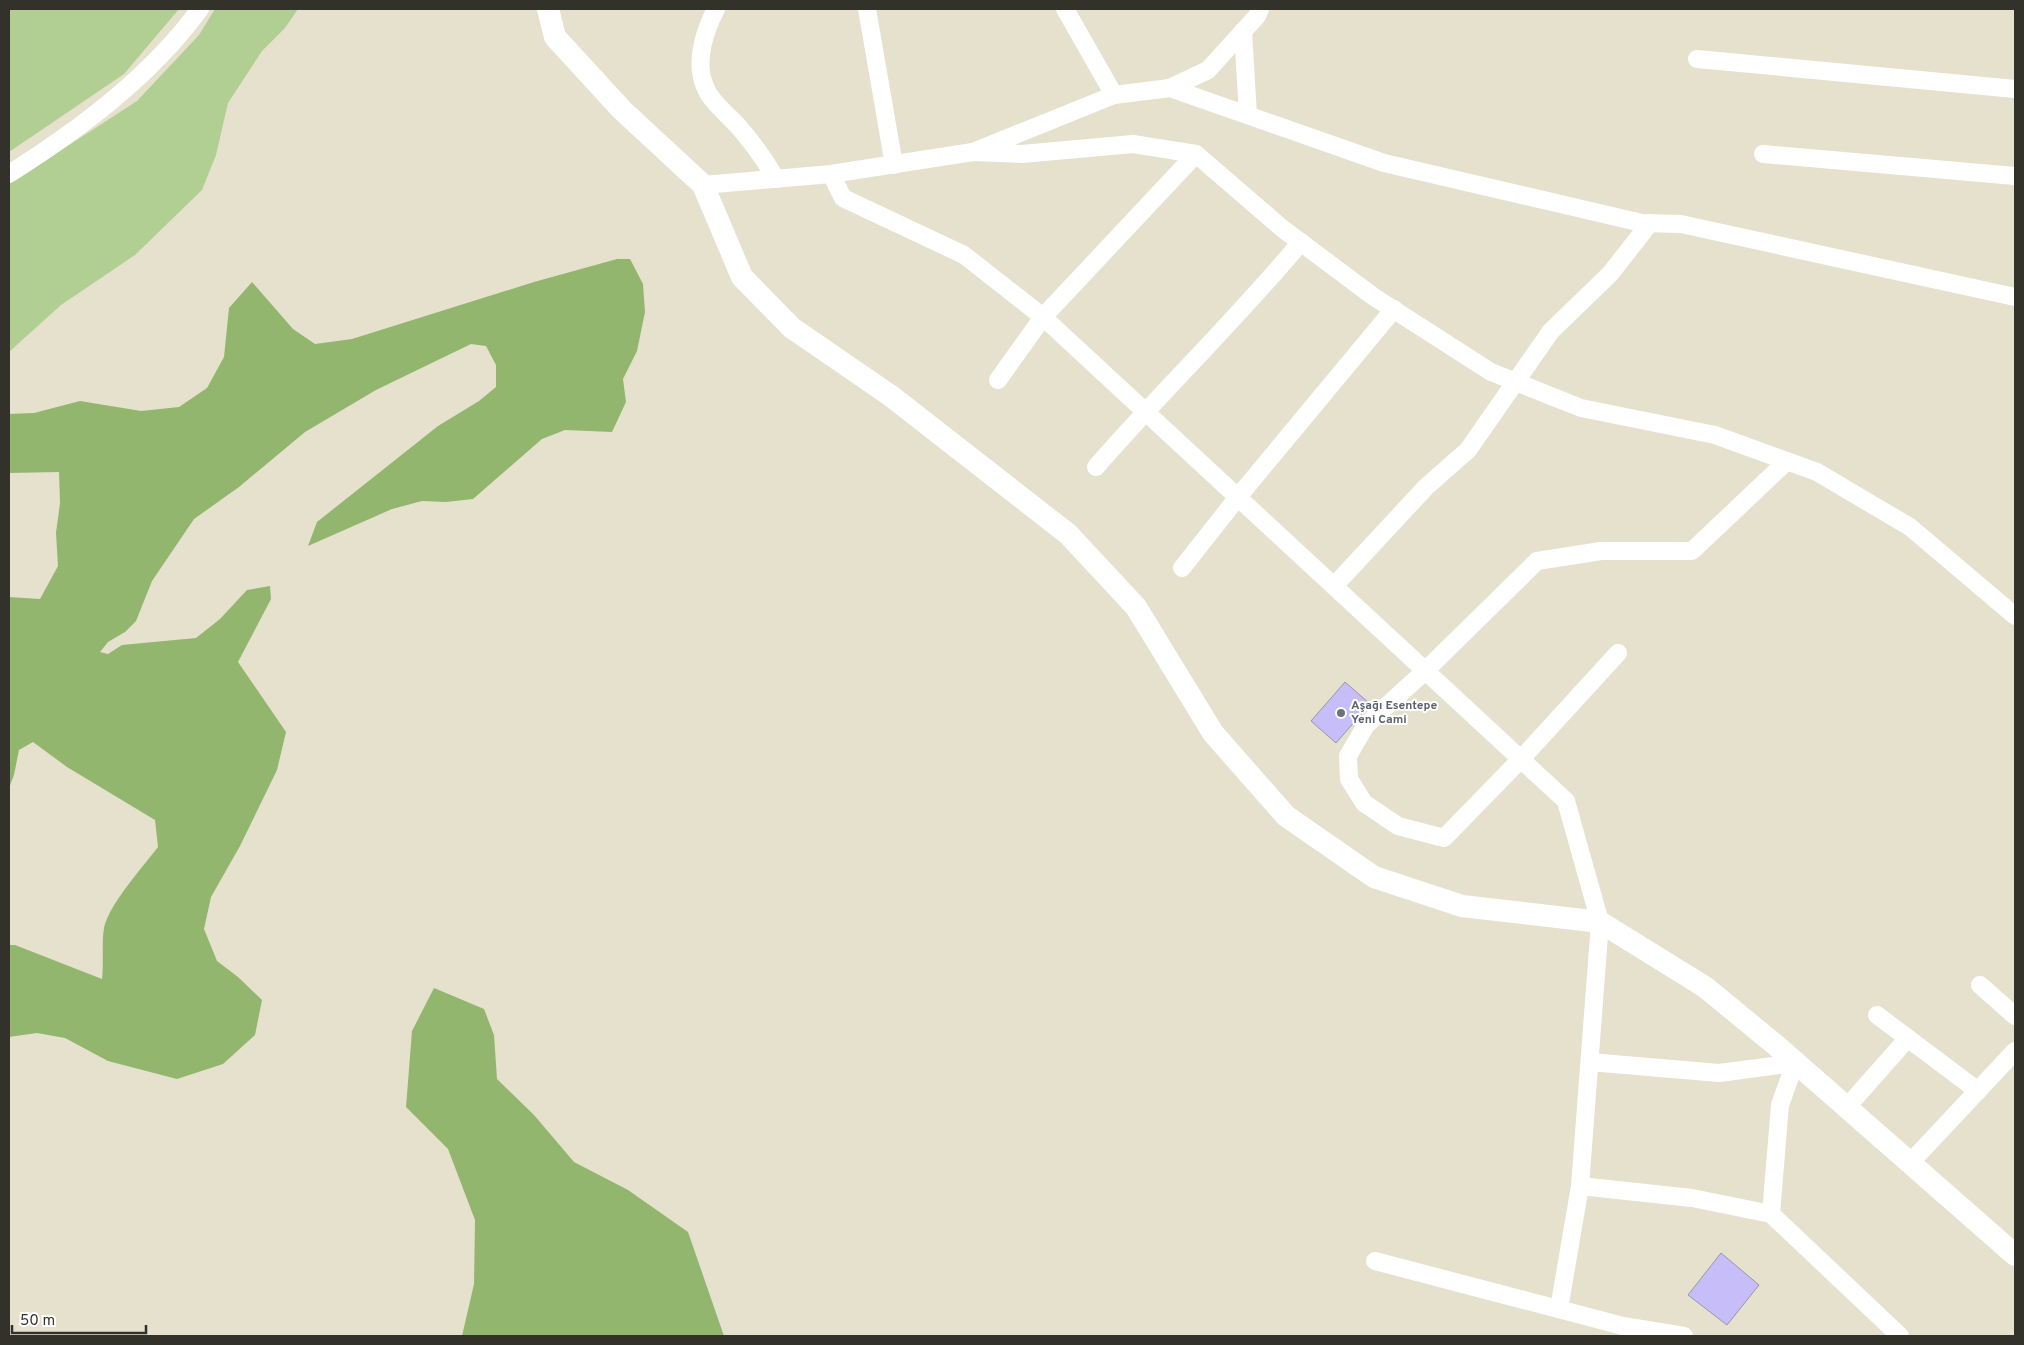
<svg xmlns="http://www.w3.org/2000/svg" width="2024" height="1345" viewBox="0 0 2024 1345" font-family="Overpass,sans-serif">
<rect width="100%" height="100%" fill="#e5e1cd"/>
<g fill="#b1cf93">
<polygon points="9,9 179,9 124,74 9,152"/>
<polygon points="215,9 298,9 285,28 262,51 228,103 216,155 202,190 135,255 61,305 9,352 9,184 137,101 199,35"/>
</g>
<g fill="#92b66d">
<path d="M617,259H630L643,284L645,312L637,351L623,379L626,402L612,432L565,430L542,439L473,499L446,502L422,501L392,509L308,546L317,522L438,426L479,401L496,387V365L486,346L471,344L376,390L305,432L239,487L194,519L152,581L136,621L125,632L108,642L100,652L108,654L122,645L196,638L220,619L247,590L270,586L271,599L238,662L286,732L277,770L240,846L211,897L204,929L217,961L238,977L262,1000L255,1035L223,1064L177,1079L108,1061L65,1038L37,1033L9,1037V945H15L102,979C104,964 101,936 105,924C113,900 142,868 158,847L155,820L67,767L33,742L19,750L14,775L9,788V597L40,599L58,566L56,533L60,503L59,472L9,473V414L34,413L80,401L141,411L179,407L207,388L224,357L229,308L252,282L293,329L315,344L352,339L534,282Z"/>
<polygon points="434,988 484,1009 494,1035 497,1079 534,1115 574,1162 628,1190 688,1232 724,1336 462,1336 474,1284 475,1220 448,1149 406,1107 412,1031"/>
</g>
<g fill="#c7bdf9" stroke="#9895a8">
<polygon points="1345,682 1370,704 1336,743 1311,721"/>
<polygon points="1721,1253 1759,1285 1727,1325 1688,1295"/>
</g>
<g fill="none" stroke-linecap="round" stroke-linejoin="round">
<g stroke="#fff" stroke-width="18">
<path d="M716,9C705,30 695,60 704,84C709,100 726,113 738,126C753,143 765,160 776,179"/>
<polyline points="867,9 894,165"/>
<polyline points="1065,9 1114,95"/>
<polyline points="1243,31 1248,115"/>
<polyline points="1697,59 2015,89"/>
<polyline points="1170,88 1384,163 1642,223 1681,224 2015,297"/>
<polyline points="973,152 1022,154 1133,144 1196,154 1283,229 1374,297 1491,372 1581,408 1715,435 1817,472 1910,527 2015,616"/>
<polyline points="1763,154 2015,176"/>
<path d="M9,174C80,129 150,77 200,9"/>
<polyline points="831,174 843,198 964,255 1043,317 1566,801 1600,922 1580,1186 1559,1309"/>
<polyline points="703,185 831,174 973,152 1114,95 1170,88 1208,70 1257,16 1260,9"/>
<polyline points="998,380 1043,317 1196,154"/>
<path d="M1096,467C1163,390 1236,320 1301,242"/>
<polyline points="1182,568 1238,497 1394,309"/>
<polyline points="1334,586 1426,487 1468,450 1551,331 1610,274 1650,223"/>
<polyline points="1618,653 1521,759 1444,838 1398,826 1364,803 1349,779 1348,756 1366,725 1425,671 1537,561 1601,551 1692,551 1787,461"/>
<polyline points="1980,985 2015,1016"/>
<polyline points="1877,1015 1978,1091"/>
<polyline points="1590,1062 1719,1073 1795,1063 1780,1105 1771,1214"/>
<polyline points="1846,1108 1908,1038"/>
<polyline points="1910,1163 2015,1051"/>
<polyline points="1580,1186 1692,1198 1771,1214 1900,1336"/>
<polyline points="1375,1261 1623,1326 1684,1336"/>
</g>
<polyline stroke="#fff" stroke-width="22" points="548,9 555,37 622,110 703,185 742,277 792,328 891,396 1068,534 1136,607 1213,733 1286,816 1374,877 1462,906 1600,922 1705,987 1778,1047 2015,1255"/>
</g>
<circle fill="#6b7280" stroke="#fff" stroke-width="2" cx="1341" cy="713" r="5"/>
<g text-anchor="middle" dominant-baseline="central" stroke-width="4" stroke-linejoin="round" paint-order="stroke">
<g font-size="12" font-weight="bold" fill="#5b616d" stroke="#fff" text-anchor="start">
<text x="1351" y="706">Aşağı Esentepe<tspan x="1351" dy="14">Yeni Cami</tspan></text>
</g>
</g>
<rect width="2024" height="1345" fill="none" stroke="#33322a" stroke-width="20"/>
<path d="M12 1325v8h134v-8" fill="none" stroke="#33322a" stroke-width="2.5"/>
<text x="20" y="1325" font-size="15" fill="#33322a" stroke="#ffffff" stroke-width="4" paint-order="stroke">50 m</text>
</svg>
